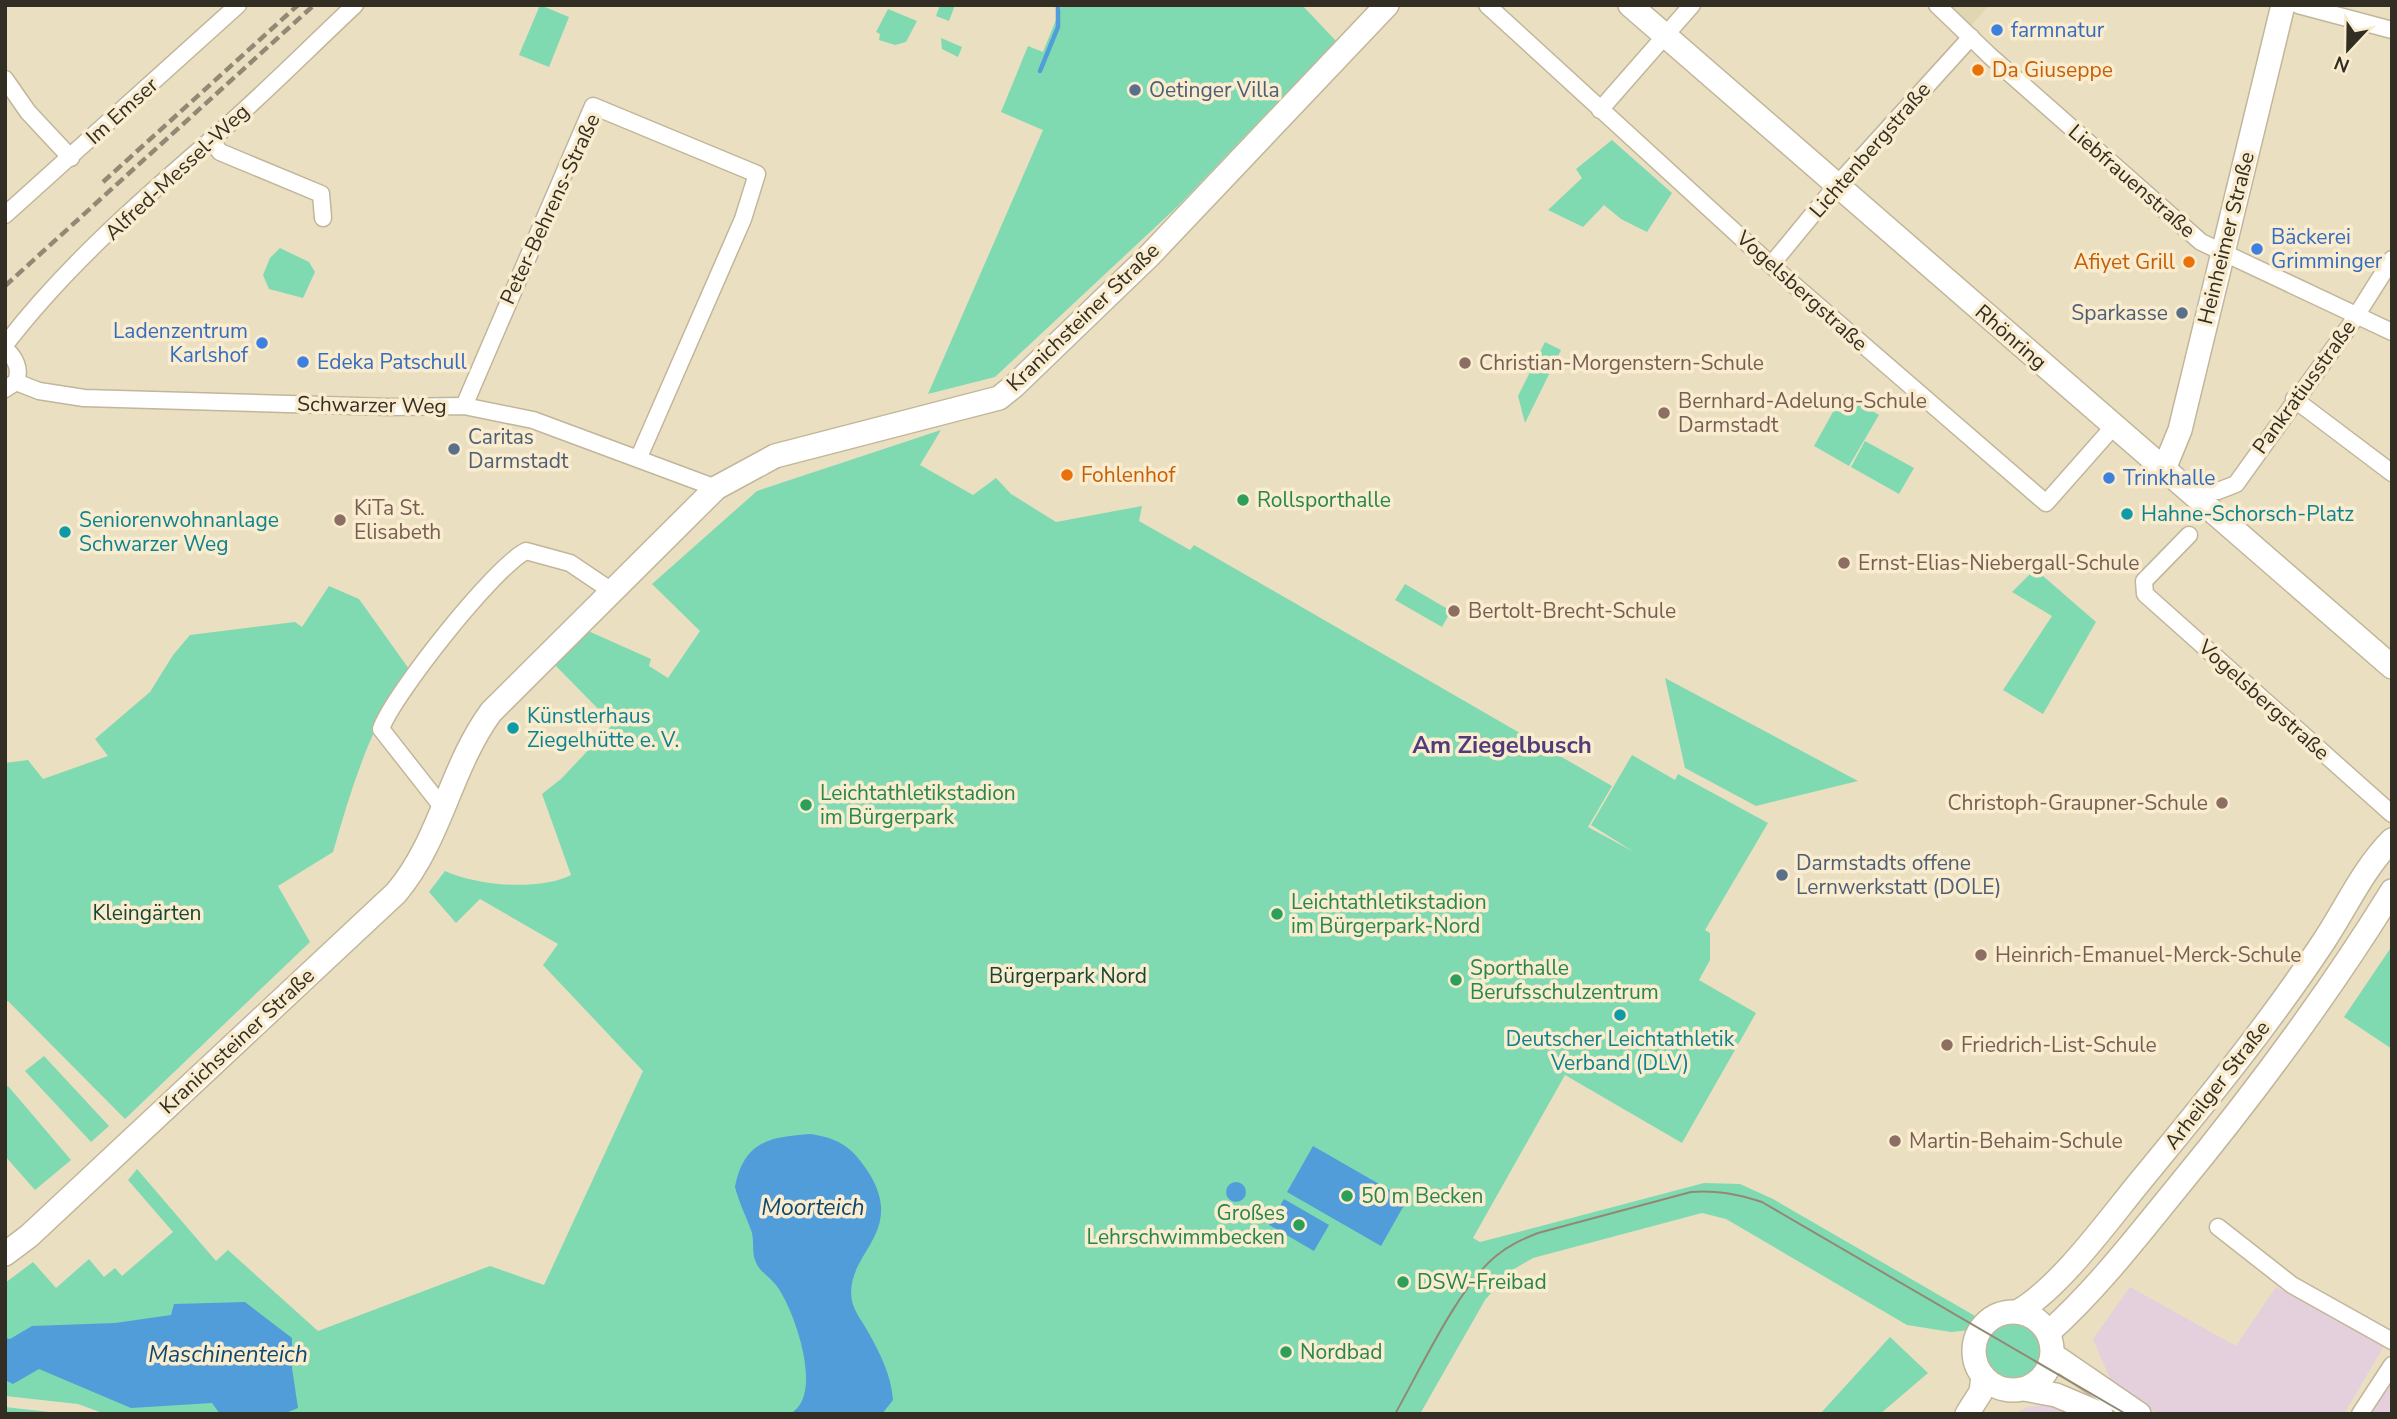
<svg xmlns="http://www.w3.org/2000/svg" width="2397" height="1419" viewBox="0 0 2397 1419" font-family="'Nunito Sans',sans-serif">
<rect width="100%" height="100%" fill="#ebdfc2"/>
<g fill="#e4cfdd">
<polygon points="2130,1287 2236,1346 2276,1287 2384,1346 2344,1414 2158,1414 2114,1388 2093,1339"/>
<polygon points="2392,1380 2392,1414 2371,1414"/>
<polygon points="2050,1405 2077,1414 2014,1414 2028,1407"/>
</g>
<g fill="#7fdab2">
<polygon points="540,5 569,17 549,67 519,55"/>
<polygon points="940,5 955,5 949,21 936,16"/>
<polygon points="1062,5 1302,5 1336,41 1179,205 995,377 928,394 1043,130 1001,112 1028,46 1043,52"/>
<polygon points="888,9 917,21 906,42 895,45 879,40 880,34 876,32"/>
<polygon points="941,38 962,47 958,57 942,49"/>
<polygon points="1612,140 1672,193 1647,232 1621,219 1604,205 1583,227 1548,210 1582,178 1576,169"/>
<polygon points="280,248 309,262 315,272 303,298 269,289 263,275 270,258"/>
<polygon points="1545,342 1561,350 1525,423 1518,396"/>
<polygon points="1843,394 1879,415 1849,466 1814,446"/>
<path d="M941,430L920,465L973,495L996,478L1011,494L1056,522L1142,506L1139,521L1190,550L1194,545L1612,786L1588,827L1634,852L1591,825L1632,755L1675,780L1678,774L1768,823L1705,930L1710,933V960L1699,980L1756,1013L1682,1143L1565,1075L1473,1238L1480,1242L1704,1183L1740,1184L1773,1199L1982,1320L1971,1330L1951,1332L1907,1325L1726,1219L1702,1213L1533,1258L1509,1272L1485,1300L1420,1414H105L78,1404L5,1396V1283L33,1262L56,1288L89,1259L104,1277L115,1268L122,1276L173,1232L128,1180L137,1169L216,1261L228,1250L318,1331L490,1266L544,1285L643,1071L543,965L558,944L480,899L456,923L429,892L445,871C478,886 539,891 571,875L542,794L561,779L613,724L553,663L586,630L651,659L649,666L668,678L700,631L652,584L757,491Z"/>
<polygon points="1865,441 1914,468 1899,494 1851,467"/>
<polygon points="2035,569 2096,622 2043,714 2003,690 2052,616 2012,592"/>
<polygon points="1405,584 1451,611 1442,627 1395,600"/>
<path d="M329,586L359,599L409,669C370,727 352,786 333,852L278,886L310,942L125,1119L8,1001L5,1002V763L28,760L43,779L108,756L95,739L150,692L173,655L190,635L295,622L302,627Z"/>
<polygon points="1665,678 1858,781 1756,806 1685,768"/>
<polygon points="2392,946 2392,1049 2344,1017"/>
<polygon points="44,1056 109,1126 91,1142 25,1071"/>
<polygon points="8,1086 71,1160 35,1190 5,1156 5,1088"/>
<circle cx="2012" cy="1353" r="29"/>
<polygon points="1890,1337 1928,1373 1880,1414 1820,1414"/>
<polygon points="5,1407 67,1414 5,1414"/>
</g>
<polygon fill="#e0d7b2" points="1945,5 1987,5 1988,6 1970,27"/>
<g fill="#519dda">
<path d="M811,1134C839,1139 851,1146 867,1170C909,1234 843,1253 852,1301C854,1311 862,1321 867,1330C880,1353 891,1374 893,1400L882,1414H789C826,1398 794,1308 776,1285C769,1276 759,1272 755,1260C752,1252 754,1242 752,1233C747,1218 739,1203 735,1187C744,1141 769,1137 811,1134Z"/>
<polygon points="1313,1146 1407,1200 1381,1246 1287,1192"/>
<circle cx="1236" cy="1192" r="10"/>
<polygon points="1284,1199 1329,1225 1314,1251 1269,1225"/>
<polygon points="245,1302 292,1338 292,1368 298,1408 283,1414 220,1414 212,1403 131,1408 39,1369 13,1384 5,1380 5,1338 10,1339 32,1326 115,1323 171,1315 174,1304"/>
</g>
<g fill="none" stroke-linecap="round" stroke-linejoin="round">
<polyline stroke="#519dda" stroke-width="4.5" points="1040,71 1058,27 1058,5"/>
<g stroke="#c2b69a" stroke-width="19">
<g id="street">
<polyline points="1487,5 1771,265 2046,503 2114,426"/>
<polyline points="1937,5 1990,56 2201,242 2392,332"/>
<polyline points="2298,5 2392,30"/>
<polyline points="5,79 28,112 71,158"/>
<polyline points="1600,110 1692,5"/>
<polyline points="211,140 220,152 321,194 323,218"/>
<polyline points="5,215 238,5"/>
<polyline points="1771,265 1836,186 1971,37"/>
<path d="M5,345C64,268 139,202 212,139C261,97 307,50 355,5"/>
<path d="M5,349C15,357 21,369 16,382L5,389"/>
<polyline points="16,382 39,391 84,398 390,407 464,406 533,420 716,488"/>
<polyline points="2294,399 2392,473"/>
<polyline points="464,406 593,106 757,174 743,219 639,457"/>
<polyline points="2202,487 2218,491 2236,484 2351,324 2392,259"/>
<polyline points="2189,535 2144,581 2145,594 2392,814"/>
<path d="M443,808L381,729C393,695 494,567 526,551L570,563L613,592"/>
<polyline points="2218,1227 2292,1285 2392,1341"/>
<polyline points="2360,1414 2392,1365"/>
</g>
</g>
<g stroke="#c2b69a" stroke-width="26">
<g id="secondary">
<polyline points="1630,5 2392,667"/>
<polyline points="2164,469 2180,430 2283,5"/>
<path d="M5,1254L29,1236L396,893C441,840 450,768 491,712L716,488L775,456L999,398L1014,386L1149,256L1387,5"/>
<path d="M2019,1311C2060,1287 2107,1222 2138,1184C2203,1105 2268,1026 2324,941C2347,906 2363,869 2392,840"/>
<circle cx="2013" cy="1351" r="39"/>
<path d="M2049,1332C2096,1290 2136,1238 2176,1189C2254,1094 2328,995 2392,891"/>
<polyline points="2053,1355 2139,1414"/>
<polyline points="2024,1389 2056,1395 2101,1414"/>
<polyline points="1967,1414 1981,1392 1983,1376"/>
</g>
</g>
<use href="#street" stroke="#fff" stroke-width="16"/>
<use href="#secondary" stroke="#fff" stroke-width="23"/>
<path stroke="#928975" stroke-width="2" d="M1395,1414C1420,1370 1459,1286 1496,1256C1509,1245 1523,1239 1538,1233L1691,1192C1717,1190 1737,1194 1762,1202L2126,1414"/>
<g stroke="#928975" stroke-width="4.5" stroke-dasharray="10 5" stroke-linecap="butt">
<polyline points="103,182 298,5"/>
<polyline points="5,286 314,5"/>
</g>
</g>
<g fill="#3f7fe0" stroke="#f9eccf" stroke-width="2.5">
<circle cx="1997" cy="30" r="7"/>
<circle cx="2257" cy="249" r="7"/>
<circle cx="262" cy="343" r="7"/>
<circle cx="303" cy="362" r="7"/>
<circle cx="2109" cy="478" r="7"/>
</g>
<g fill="#e8710a" stroke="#f9eccf" stroke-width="2.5">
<circle cx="1978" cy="70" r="7"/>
<circle cx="2189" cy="262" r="7"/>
<circle cx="1067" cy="475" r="7"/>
</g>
<g fill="#5c6f8a" stroke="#f9eccf" stroke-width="2.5">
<circle cx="1135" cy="90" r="7"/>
<circle cx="2182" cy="313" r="7"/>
<circle cx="454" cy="449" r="7"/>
<circle cx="1782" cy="875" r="7"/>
</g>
<g fill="#8d6e63" stroke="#f9eccf" stroke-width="2.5">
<circle cx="1465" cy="363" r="7"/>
<circle cx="1664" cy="413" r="7"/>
<circle cx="340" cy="520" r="7"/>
<circle cx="1844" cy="563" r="7"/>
<circle cx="1454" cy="611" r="7"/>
<circle cx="2222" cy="803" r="7"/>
<circle cx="1981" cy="955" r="7"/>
<circle cx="1947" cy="1045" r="7"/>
<circle cx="1895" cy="1141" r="7"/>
</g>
<g fill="#2e9e5b" stroke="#f9eccf" stroke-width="2.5">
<circle cx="1243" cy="500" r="7"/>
<circle cx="806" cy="805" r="7"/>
<circle cx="1277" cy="914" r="7"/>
<circle cx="1456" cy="980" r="7"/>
<circle cx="1347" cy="1196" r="7"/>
<circle cx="1299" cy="1225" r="7"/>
<circle cx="1403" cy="1282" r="7"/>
<circle cx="1286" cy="1352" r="7"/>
</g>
<g fill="#0f9aa8" stroke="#f9eccf" stroke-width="2.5">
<circle cx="2127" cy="514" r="7"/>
<circle cx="65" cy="532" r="7"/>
<circle cx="513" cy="728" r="7"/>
<circle cx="1620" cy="1015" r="7"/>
</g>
<g text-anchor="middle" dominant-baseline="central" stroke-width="7" stroke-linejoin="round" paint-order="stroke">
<g font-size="21" fill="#366cbe" stroke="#f9eccf" text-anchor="start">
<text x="2011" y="30">farmnatur</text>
<text x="2271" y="237">Bäckerei<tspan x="2271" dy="24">Grimminger</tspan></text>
<text x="248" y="331" text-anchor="end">Ladenzentrum<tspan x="248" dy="24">Karlshof</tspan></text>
<text x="317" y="362">Edeka Patschull</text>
<text x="2123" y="478">Trinkhalle</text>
</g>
<g font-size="21" fill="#c56008" stroke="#f9eccf" text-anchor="start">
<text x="1992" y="70">Da Giuseppe</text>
<text x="2175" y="262" text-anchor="end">Afiyet Grill</text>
<text x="1081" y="475">Fohlenhof</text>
</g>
<g font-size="21" fill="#4e5e75" stroke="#f9eccf" text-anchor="start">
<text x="1149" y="90">Oetinger Villa</text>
<text x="2168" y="313" text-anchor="end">Sparkasse</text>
<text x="468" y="437">Caritas<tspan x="468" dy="24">Darmstadt</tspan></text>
<text x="1796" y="863">Darmstadts offene<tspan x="1796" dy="24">Lernwerkstatt (DOLE)</tspan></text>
</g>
<g font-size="21" fill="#332e23" stroke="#f9eccf">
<text transform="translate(122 111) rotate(-42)">Im Emser</text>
<text transform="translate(1870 150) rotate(-49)">Lichtenbergstraße</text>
<text transform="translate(177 172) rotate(-43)">Alfred-Messel-Weg</text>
<text transform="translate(2132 181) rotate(41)">Liebfrauenstraße</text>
<text transform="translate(550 209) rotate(-65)">Peter-Behrens-Straße</text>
<text transform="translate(2226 238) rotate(-76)">Heinheimer Straße</text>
<text transform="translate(1802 291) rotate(42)">Vogelsbergstraße</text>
<text transform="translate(1083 317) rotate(-44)">Kranichsteiner Straße</text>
<text transform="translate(2011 337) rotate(41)">Rhönring</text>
<text transform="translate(2304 387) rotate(-54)">Pankratiusstraße</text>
<text transform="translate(372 405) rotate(1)">Schwarzer Weg</text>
<text transform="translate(2264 700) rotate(42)">Vogelsbergstraße</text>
<text transform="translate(237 1041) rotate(-43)">Kranichsteiner Straße</text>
<text transform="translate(2217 1085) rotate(-52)">Arheilger Straße</text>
</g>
<g font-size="21" fill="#785e54" stroke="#f9eccf" text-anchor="start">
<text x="1479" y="363">Christian-Morgenstern-Schule</text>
<text x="1678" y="401">Bernhard-Adelung-Schule<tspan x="1678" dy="24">Darmstadt</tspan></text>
<text x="354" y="508">KiTa St.<tspan x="354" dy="24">Elisabeth</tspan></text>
<text x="1858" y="563">Ernst-Elias-Niebergall-Schule</text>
<text x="1468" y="611">Bertolt-Brecht-Schule</text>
<text x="2208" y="803" text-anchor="end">Christoph-Graupner-Schule</text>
<text x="1995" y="955">Heinrich-Emanuel-Merck-Schule</text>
<text x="1961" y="1045">Friedrich-List-Schule</text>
<text x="1909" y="1141">Martin-Behaim-Schule</text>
</g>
<g font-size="21" fill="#27864d" stroke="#f9eccf" text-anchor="start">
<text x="1257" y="500">Rollsporthalle</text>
<text x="820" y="793">Leichtathletikstadion<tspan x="820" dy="24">im Bürgerpark</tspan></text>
<text x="1291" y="902">Leichtathletikstadion<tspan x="1291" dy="24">im Bürgerpark-Nord</tspan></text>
<text x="1470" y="968">Sporthalle<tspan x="1470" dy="24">Berufsschulzentrum</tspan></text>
<text x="1361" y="1196">50 m Becken</text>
<text x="1285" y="1213" text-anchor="end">Großes<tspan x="1285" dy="24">Lehrschwimmbecken</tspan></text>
<text x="1417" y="1282">DSW-Freibad</text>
<text x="1300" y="1352">Nordbad</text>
</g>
<g font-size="21" fill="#0d838f" stroke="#f9eccf" text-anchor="start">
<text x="2141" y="514">Hahne-Schorsch-Platz</text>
<text x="79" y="520">Seniorenwohnanlage<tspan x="79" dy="24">Schwarzer Weg</tspan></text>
<text x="527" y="716">Künstlerhaus<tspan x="527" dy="24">Ziegelhütte e. V.</tspan></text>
<text x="1620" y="1039" text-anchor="middle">Deutscher Leichtathletik<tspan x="1620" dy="24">Verband (DLV)</tspan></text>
</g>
<g font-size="21" fill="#184533" stroke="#f9eccf">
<text x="147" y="913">Kleingärten</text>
<text x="1068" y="976">Bürgerpark Nord</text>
</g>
<g font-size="23" font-style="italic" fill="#0e4870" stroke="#f9eccf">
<text x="813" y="1207">Moorteich</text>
<text x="228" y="1354">Maschinenteich</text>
</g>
<g font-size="24" font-weight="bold" fill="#4f3c79" stroke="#f9eccf">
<text x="1502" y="745">Am Ziegelbusch</text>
</g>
</g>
<rect width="2397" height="1419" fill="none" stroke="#332e23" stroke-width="14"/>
<g transform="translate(2348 49) rotate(202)" stroke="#f9eccf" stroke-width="5" paint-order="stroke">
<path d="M0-5L12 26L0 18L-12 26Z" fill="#332e23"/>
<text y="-10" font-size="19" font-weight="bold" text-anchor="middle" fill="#332e23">N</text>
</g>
</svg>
